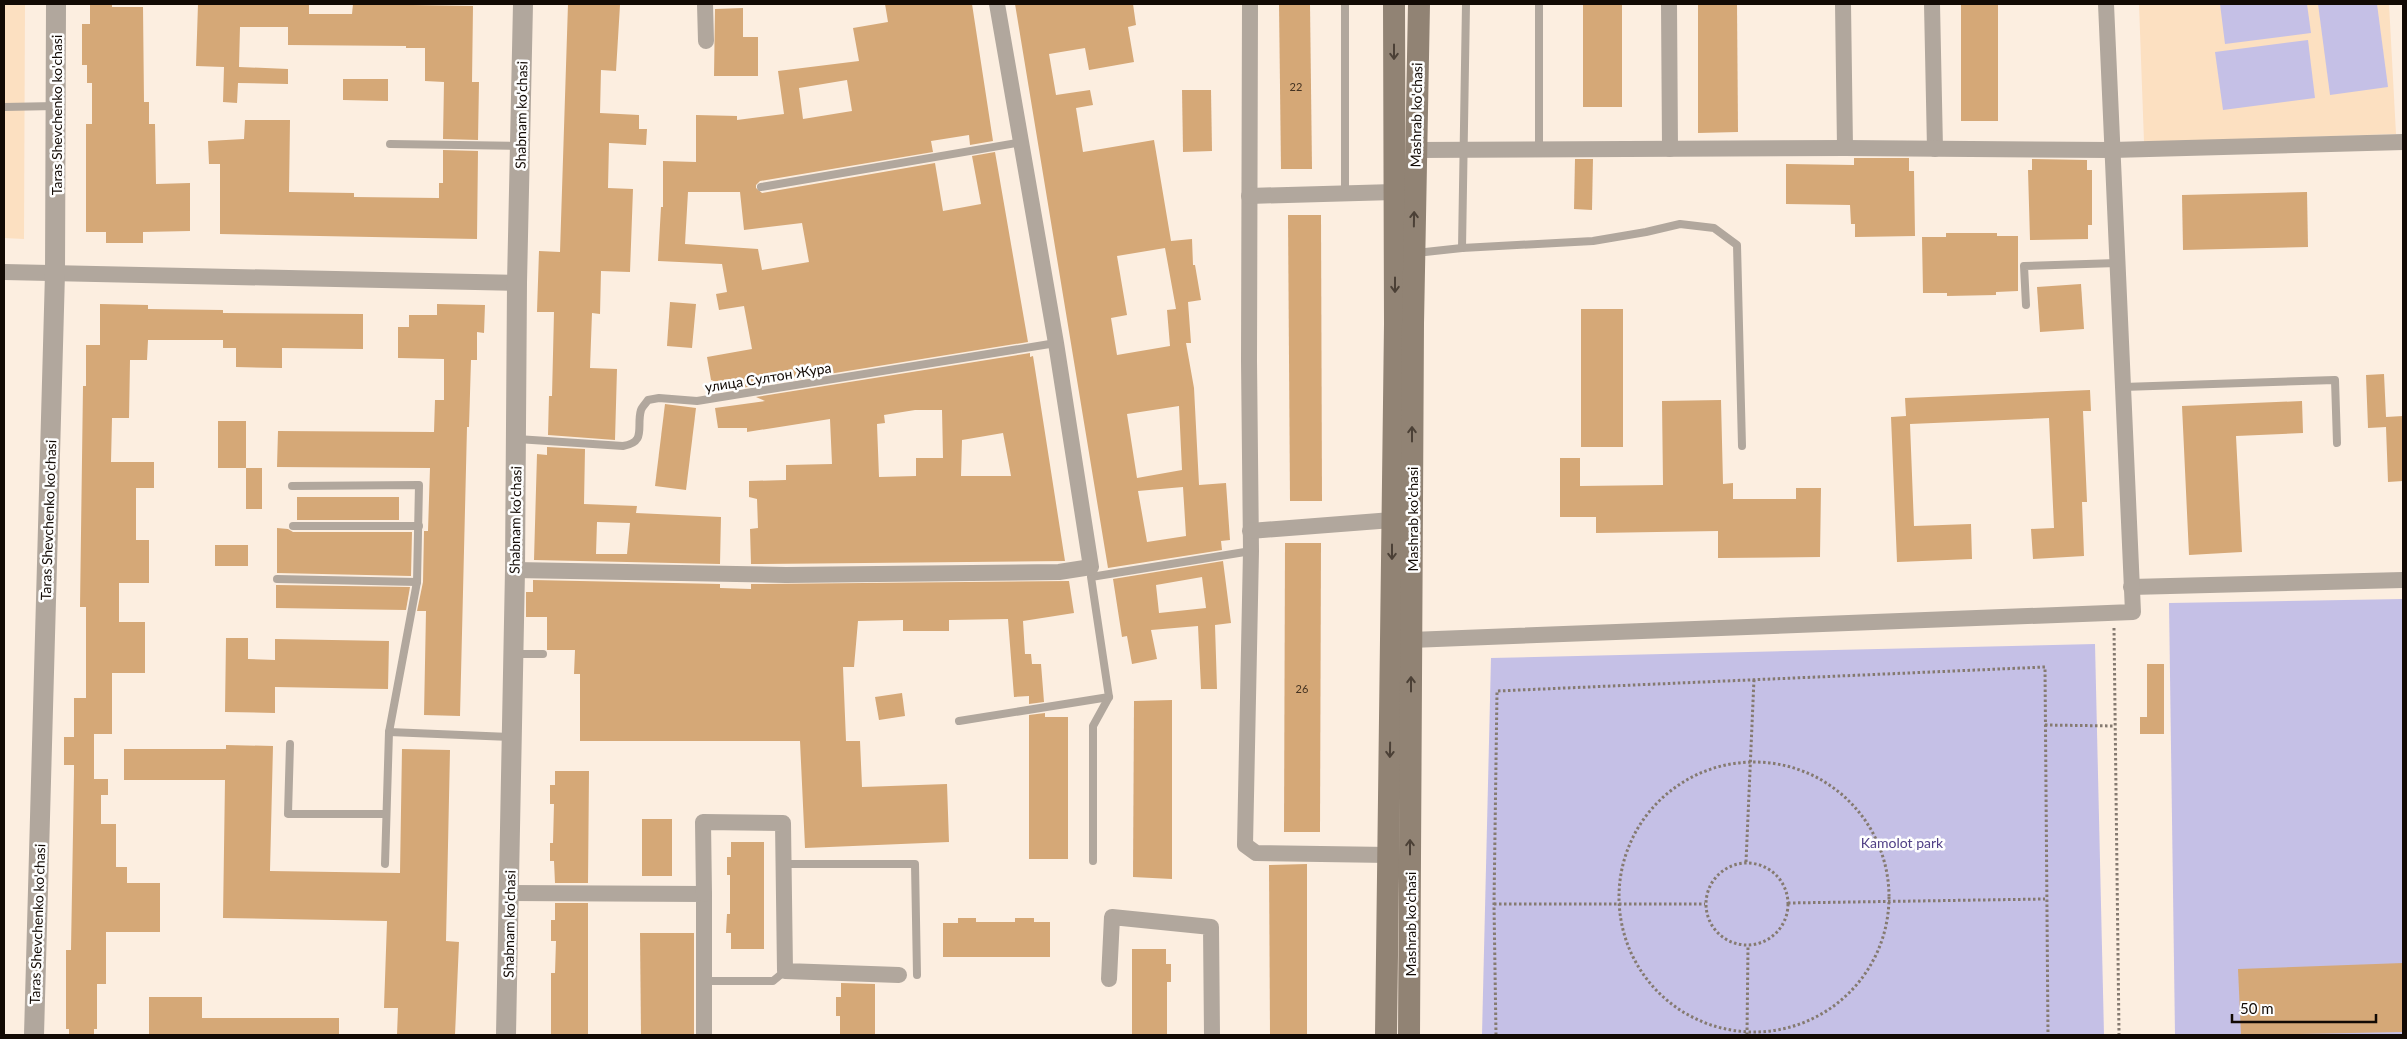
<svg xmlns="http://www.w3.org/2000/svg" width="2407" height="1039" viewBox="0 0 2407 1039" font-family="Lato,sans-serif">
<rect width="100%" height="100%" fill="#fceee0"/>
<g fill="#fce0c1">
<polygon points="4,4 25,4 24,239 4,238"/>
<polygon points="2139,4 2389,4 2396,134 2144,142"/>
</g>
<g fill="#c5c0e6">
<polygon points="2220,4 2307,4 2311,33 2225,44"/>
<polygon points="2318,4 2377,4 2388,87 2330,95"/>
<polygon points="2308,40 2315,98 2223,110 2215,52"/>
<polygon points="2403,599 2403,1035 2175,1035 2169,603"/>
<polygon points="2095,644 2104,1035 1482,1035 1491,658"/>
</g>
<g fill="#d5a877" fill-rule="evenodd">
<polygon points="90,4 112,4 112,7 143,7 144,102 149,102 149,124 155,124 156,184 190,183 190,231 143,232 143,243 106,243 106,232 86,232 86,124 92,124 92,83 87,83 87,65 82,65 82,24 90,24"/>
<polygon points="198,4 309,4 309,14 352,14 353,4 473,6 472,82 479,82 478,140 443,139 444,82 425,81 425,48 406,48 406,46 288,45 288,27 240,27 239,67 288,69 288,84 238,83 237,103 223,102 224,67 196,66"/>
<polygon points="568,4 620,5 616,71 601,70 600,113 639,115 639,129 647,129 646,145 609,143 608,188 633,189 630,272 601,271 600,314 592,313 590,368 617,369 615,440 548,435 549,396 552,396 554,312 537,312 539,251 560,252"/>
<path d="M885,4H972L993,141L970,145L969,135L931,141L933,152L760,181L756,185V188L762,193L935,163L943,211L981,204L972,156L995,152L1028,342L735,389L711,380L707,357L752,349L744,306L719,310L716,294L727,292L722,264L658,261L661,207H663V161L696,162V115L737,116V120L784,114L778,71L859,61L853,28L888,22ZM847,80L852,111L803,119L799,88ZM688,192H740L744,230L802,223L809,262L762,270L758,249L685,244Z"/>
<path d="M1015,4H1133L1136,25L1128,27L1134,62L1089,70L1085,48L1049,54L1056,95L1090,90L1093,105L1076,108L1083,152L1154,140L1171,241L1192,239L1193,265H1195L1201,300L1188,302L1191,343H1186L1194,388L1199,485L1226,483L1230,540L1221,541L1222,550L1108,568ZM1165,248L1176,309L1167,310L1170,346L1117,355L1111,318L1127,315L1117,256ZM1179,406L1182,470L1137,478L1127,414ZM1183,487L1186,536L1147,542L1138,491Z"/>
<polygon points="1279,4 1310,4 1312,169 1281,169"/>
<rect x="1583" y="4" width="39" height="103"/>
<polygon points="1698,4 1737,4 1738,132 1698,133"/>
<rect x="1961" y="4" width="37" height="117"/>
<polygon points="743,8 743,37 758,37 758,76 714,76 715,9"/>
<polygon points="343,79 388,79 388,101 343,100"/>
<polygon points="1182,90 1211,90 1212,151 1183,152"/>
<polygon points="245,120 290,120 289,192 354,193 354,197 439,198 439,183 443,183 443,150 478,151 477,239 220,234 220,164 209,164 208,141 244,139"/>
<polygon points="1854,158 1909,158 1909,171 1914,171 1915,236 1855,237 1855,224 1851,224 1850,205 1786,204 1786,164 1854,165"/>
<polygon points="1575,159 1593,159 1592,210 1574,209"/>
<polygon points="2032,159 2087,160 2087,170 2092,170 2092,225 2088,225 2088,239 2030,240 2028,170 2032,170"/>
<polygon points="2307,192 2308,247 2183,250 2182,195"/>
<polygon points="1288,215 1321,215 1322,501 1290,501"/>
<polygon points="1946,233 1997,233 1997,236 2018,236 2018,291 1996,292 1996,295 1947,296 1947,293 1923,293 1922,237 1946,237"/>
<polygon points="2081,284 2084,329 2040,332 2037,287"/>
<polygon points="670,302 696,304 692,348 667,346"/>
<polygon points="100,304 148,305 148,309 223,310 223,313 363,314 363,349 282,348 282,368 236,367 236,348 223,348 223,340 148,340 147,360 130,360 129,418 112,418 111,462 154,462 154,488 136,488 136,540 149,540 149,583 119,583 119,622 145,622 145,673 112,673 112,734 94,734 94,779 108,779 108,795 101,795 101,824 116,824 116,867 127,867 127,883 160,883 160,932 106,932 106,984 97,984 97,1029 94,1029 94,1035 69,1035 69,1029 66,1029 66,950 71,950 74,774 74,765 64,765 64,737 74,737 74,698 86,698 86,607 80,607 83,386 86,386 86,345 100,345"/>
<polygon points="437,304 485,305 484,333 477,332 477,360 471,360 469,427 467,427 460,716 424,715 426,611 417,611 423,582 424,531 428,531 430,468 277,467 278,431 434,432 435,400 444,400 444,359 398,358 398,327 409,327 409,315 437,315"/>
<rect x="1581" y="309" width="42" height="138"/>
<path d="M1030,353V357L1033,356L1065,561L751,564L750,529L758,528L757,499L749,497V481L786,480V465L832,464L830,419L747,432V428H718L715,408L765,401L756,397ZM915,410H942L943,458H916V476L879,477L877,424L885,423L884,415ZM1003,433L1011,476H961L962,440Z"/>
<polygon points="2384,374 2386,417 2403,416 2403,481 2388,482 2386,427 2368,428 2366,375"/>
<polygon points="2090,390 2091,411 2083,411 2087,502 2082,502 2084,556 2033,559 2031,529 2054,528 2049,418 1910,424 1914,526 1971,524 1972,559 1897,562 1891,417 1906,416 1905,398"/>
<polygon points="1721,400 1723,484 1733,483 1733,499 1796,499 1796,488 1821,488 1820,557 1718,558 1718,531 1596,533 1596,517 1560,517 1560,458 1580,458 1580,486 1663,485 1662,401"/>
<polygon points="2302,401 2303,433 2236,436 2242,552 2189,555 2182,406"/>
<polygon points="665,404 696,408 686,490 655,486"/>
<rect x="218" y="421" width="28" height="47"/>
<path d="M547,447L585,449L584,504L637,506L636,513L721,517L720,564L534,560L537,454L547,455ZM597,522L630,523L627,554H596Z"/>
<rect x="246" y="468" width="16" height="41"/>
<rect x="297" y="497" width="102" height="23"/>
<polygon points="277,528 288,529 293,532 412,532 411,576 277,573"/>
<polygon points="1285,543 1321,543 1320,832 1284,832"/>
<rect x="215" y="545" width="33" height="21"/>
<path d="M1223,561L1231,623L1215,625L1217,689H1201L1198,626L1151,630L1157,659L1132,664L1127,636L1122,637L1113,579ZM1202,577L1206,608L1159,613L1156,585Z"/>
<polygon points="533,580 720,584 720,588 751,589 751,584 1069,581 1074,613 1023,621 1025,654 1031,654 1032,664 1041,664 1044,702 1029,704 1029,696 1014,697 1008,619 949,620 949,631 903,631 903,620 858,621 854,667 843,667 846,741 860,741 862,787 947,784 949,842 805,848 800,741 580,741 580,674 574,674 575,650 547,650 547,617 526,617 526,592 533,592"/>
<polygon points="276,585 277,585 410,587 406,610 276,608"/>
<polygon points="226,638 248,638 248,659 275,660 275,639 389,641 388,689 275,687 275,713 225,712"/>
<polygon points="2147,664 2164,664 2164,734 2140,734 2140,717 2147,717"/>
<polygon points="902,693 905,716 879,720 875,697"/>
<polygon points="1172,700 1172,879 1133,877 1134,701"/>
<polygon points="1045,713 1045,717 1068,717 1068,859 1029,859 1029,715"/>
<polygon points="226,745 273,746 270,871 400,873 402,749 450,750 446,941 459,942 455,1035 397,1035 398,1008 384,1008 387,921 223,918 225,780 124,780 124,749 226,749"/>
<polygon points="555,771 589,771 588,883 555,883 554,861 550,861 550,843 553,843 554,804 550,804 550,785 555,785"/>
<rect x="642" y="819" width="30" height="57"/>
<polygon points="731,842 764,842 764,949 731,949 731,933 726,933 727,914 730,914 730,875 727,875 727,857 731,857"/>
<polygon points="1307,864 1307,1035 1270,1035 1269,865"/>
<polygon points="555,903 588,903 588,1035 551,1035 551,973 555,973 556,941 551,941 551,920 555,920"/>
<polygon points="958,918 976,918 976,922 1015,922 1015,918 1034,918 1034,922 1050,922 1050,957 943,957 943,923 958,923"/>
<polygon points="640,933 694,933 694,1035 641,1035"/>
<polygon points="1132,949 1166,949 1166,964 1171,964 1171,982 1167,982 1167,1035 1132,1035"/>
<polygon points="2403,963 2403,1032 2241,1035 2238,969"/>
<polygon points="841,983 875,984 875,1035 840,1035 840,1016 836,1016 836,997 841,997"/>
<polygon points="149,997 202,997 202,1018 339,1018 339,1035 149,1035"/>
</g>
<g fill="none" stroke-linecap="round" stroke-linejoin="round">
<g stroke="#857a70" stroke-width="3" stroke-dasharray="2.5 2.5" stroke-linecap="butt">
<polyline points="2114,628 2119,1035"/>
<polyline points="2045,725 2115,726"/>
<circle cx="1754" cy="897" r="135"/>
<polyline points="1746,862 1754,679"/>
<circle cx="1747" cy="904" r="41"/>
<polyline points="1788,903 2045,899"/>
<polyline points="1494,904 1705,904"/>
<polyline points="1496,1035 1494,904 1497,691 2045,667 2048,1035"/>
<polyline points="1747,1035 1748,946"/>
</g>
<g stroke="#b1a79d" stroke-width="8">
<polyline points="1345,4 1345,194"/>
<polyline points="4,107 56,106"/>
<polyline points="390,144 520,146"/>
<polyline points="1539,149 1539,4"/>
<polyline points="761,187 1022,142"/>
<polyline points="1462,248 1466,4"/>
<polyline points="1416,253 1462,248 1593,241 1646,232 1680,224 1714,228 1737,245 1742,446"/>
<polyline points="2026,305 2024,266 2117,263"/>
<polyline points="2123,387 2335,380 2337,443"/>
<path d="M517,439L623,446C647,442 636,427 641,410C642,407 646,403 648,400L659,398L697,401L1056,343"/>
<polyline points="292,486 419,485 417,582 389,732 385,864"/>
<polyline points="293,526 419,526"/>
<polyline points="277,579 417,582"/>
<polyline points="515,654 543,654"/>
<polyline points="959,721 1109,697 1091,577 1251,551"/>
<polyline points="389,732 511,737"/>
<polyline points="290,744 288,814 386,814"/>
<polyline points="1093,861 1093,726 1109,697"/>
<polyline points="784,864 915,864 917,975"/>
<polyline points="705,981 773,981 785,971"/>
</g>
<g stroke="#b1a79d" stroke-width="16">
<polyline points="705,4 706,41"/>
<polyline points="1250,4 1249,361 1251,551 1245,845 1256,853 1389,855"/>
<polyline points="1669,4 1670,149"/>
<polyline points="1843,4 1845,148"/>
<polyline points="1932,4 1935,149"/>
<polyline points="1415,150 1845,148 2112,150 2403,142"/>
<polyline points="1249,196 1394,192"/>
<polyline points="4,272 517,283"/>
<polyline points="1250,531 1392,520"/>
<polyline points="515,570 786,575 1059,572 1091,567 1056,343 997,4"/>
<polyline points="2131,587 2403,580"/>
<polyline points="1411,640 2133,612 2106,4"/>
<polyline points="510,893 704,894 704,1035"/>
<polyline points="704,894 703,822 783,823 785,971 899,975"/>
<polyline points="1109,979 1112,917 1211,927 1212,1035"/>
</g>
<g stroke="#b1a79d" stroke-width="20">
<polyline points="34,1035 55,273 56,4"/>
<polyline points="506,1035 515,570 517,283 523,4"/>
</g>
<g stroke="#918374" stroke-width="22">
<polyline points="1386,1035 1395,324 1394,4"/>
<polyline points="1409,1035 1413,324 1419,4"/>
</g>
</g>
<defs><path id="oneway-shaft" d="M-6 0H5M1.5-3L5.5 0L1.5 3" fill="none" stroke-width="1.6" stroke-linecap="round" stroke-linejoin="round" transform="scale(1.25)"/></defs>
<g stroke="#4b4036">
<use href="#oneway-shaft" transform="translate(1394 52) rotate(90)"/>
<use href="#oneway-shaft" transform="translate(1414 219) rotate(-89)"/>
<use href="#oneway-shaft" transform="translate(1395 285) rotate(90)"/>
<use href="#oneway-shaft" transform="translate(1412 434) rotate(-90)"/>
<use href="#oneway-shaft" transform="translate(1392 552) rotate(90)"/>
<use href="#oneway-shaft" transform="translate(1411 684) rotate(-90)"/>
<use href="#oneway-shaft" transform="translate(1390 750) rotate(91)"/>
<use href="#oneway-shaft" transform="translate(1410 847) rotate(-90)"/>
</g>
<g text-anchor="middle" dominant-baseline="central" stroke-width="5" stroke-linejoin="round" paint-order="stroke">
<g font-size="11" fill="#433221">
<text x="1296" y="86">22</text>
<text x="1302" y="688">26</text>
</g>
<g font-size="14" fill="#120a04" stroke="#fefefe">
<text transform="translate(56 115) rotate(-90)">Taras Shevchenko ko'chasi</text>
<text transform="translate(521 115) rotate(-89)">Shabnam ko'chasi</text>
<text transform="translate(1416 115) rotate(-89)">Mashrab ko'chasi</text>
<text transform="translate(768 377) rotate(-9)">улица Султон Жура</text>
<text transform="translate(1412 519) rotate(-90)">Mashrab ko'chasi</text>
<text transform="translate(48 520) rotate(-88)">Taras Shevchenko ko'chasi</text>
<text transform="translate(515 520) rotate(-89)">Shabnam ko'chasi</text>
<text transform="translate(37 924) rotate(-88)">Taras Shevchenko ko'chasi</text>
<text transform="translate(509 924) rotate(-89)">Shabnam ko'chasi</text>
<text transform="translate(1410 924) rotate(-90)">Mashrab ko'chasi</text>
</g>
<g font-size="14" fill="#514086" stroke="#fefefe">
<text x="1902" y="842">Kamolot park</text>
</g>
</g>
<rect width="2407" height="1039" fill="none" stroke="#120a04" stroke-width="10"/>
<path d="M2232 1014v8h144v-8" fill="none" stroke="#120a04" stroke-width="2.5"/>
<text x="2240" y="1014" font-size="15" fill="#120a04" stroke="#fefefe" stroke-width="4" paint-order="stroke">50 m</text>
</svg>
